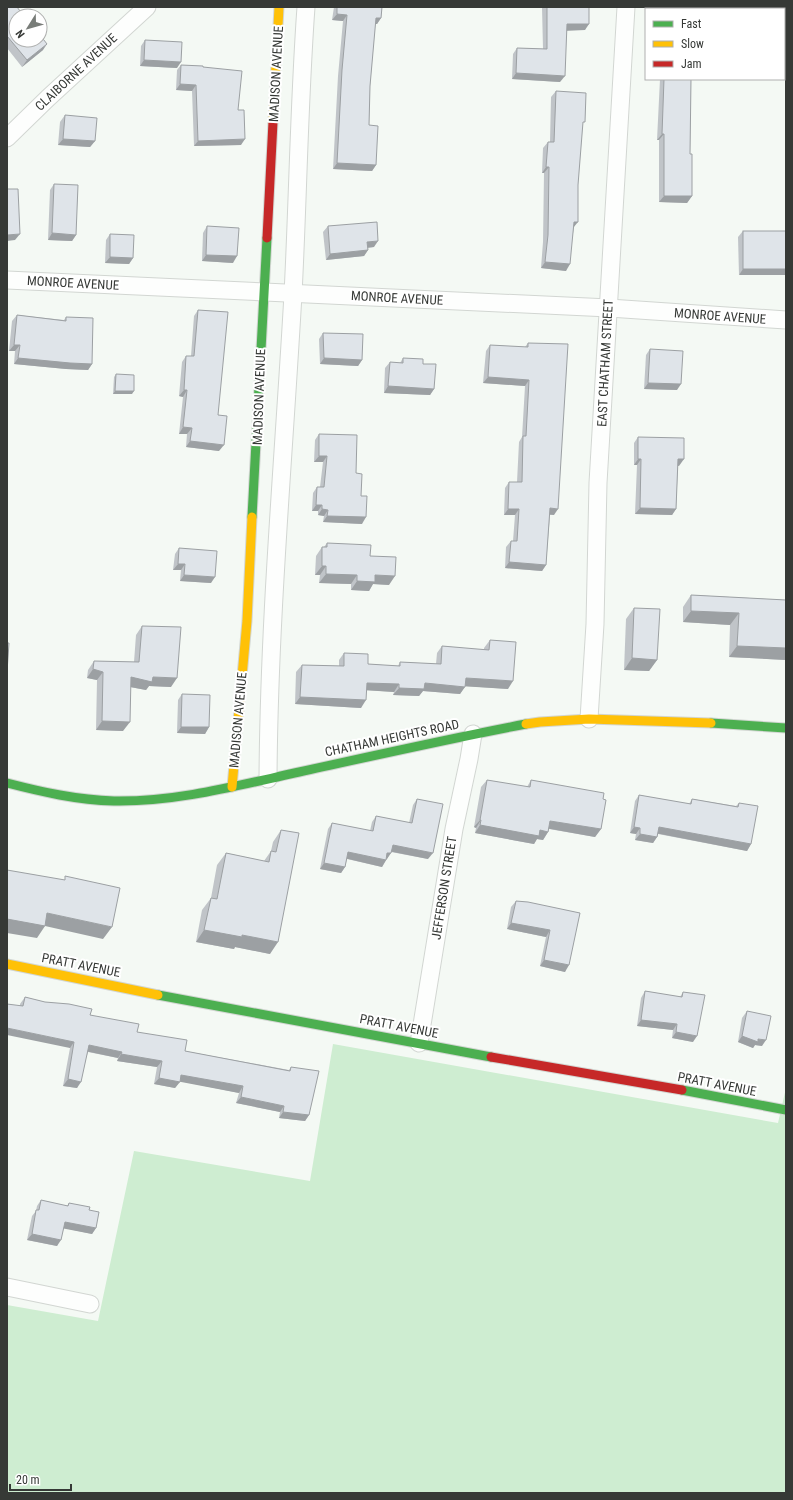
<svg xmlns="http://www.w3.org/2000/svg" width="793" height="1500" viewBox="0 0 793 1500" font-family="'Roboto Condensed',sans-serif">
<rect width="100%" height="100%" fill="#f4f9f4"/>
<polygon fill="#ceedd1" points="333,1044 778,1123 786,1088 786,1493 7,1493 7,1305 98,1321 134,1151 310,1181"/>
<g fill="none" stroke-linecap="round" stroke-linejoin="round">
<g stroke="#d2d6d2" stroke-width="19">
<g id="street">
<polyline points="7,138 48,98 147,7"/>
<polyline points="7,280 609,308 786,320"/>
<polyline points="589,719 595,624 598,483 626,7"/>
<path d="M268,779C269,617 284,455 293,294C298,198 299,103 306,7"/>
<polyline points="419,1043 454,829 469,759 473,734"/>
<polyline points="7,1287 90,1304"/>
</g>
</g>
<g stroke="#d2d6d2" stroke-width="11">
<g id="fast">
<polyline points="252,517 267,238"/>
<polyline points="711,723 786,728"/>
<path d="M7,783C42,792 77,800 114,801C174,802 232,787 290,774C368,757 447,739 526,724"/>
<polyline points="158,995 491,1057"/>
<polyline points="682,1090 786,1110"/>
</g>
</g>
<g stroke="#d2d6d2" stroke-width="11">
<g id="slow">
<polyline points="273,122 279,7"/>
<polyline points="526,724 540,722 589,719 711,723"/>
<polyline points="232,787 247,621 252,517"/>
<polyline points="7,964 158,995"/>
</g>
</g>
<g stroke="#d2d6d2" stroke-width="11">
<g id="jam">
<polyline points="267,238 273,122"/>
<polyline points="491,1057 682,1090"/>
</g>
</g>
<use href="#street" stroke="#fdfefd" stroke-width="17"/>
<use href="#fast" stroke="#4caf50" stroke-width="9"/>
<use href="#slow" stroke="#ffc107" stroke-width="9"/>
<use href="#jam" stroke="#c62828" stroke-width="9"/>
</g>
<g fill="#c0c4c8">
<polygon points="7,7 23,15 37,16 16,16 43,50 22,67 7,48"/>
<polygon points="334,7 382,7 381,18 377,24 375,24 370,86 369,125 376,165 372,171 333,169 338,76 343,21 332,20"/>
<polygon points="542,7 589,7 585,30 567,30 560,82 512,79 513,54 517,48 543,49"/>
<polygon points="145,40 177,68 140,66 141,46"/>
<polygon points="181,65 203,67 238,110 241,145 194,146 192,91 176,90 177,70"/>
<polygon points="660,79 691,79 690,154 692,196 687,203 659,202 659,140 657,140"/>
<polygon points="556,91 582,126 574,228 566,271 541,268 543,242 544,173 542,173 543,148 548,142 550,142 551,97"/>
<polygon points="65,115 95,141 90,147 58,145 60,122"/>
<polygon points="54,184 76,235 72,241 48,240 50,190"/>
<polygon points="207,226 233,263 202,261 203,233"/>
<polygon points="328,226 374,247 368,248 368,250 364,256 326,260 323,232"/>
<polygon points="743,231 786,231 739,275 738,237"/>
<polygon points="110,234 133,258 129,264 105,263 106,240"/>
<polygon points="198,310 218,415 219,451 186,447 187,434 179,434 183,397 179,396 182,362 186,356 191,356 194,316"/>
<polygon points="17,315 64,320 66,317 92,364 88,370 66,369 14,364 15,351 9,351 12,321"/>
<polygon points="323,333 362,360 358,366 320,364 319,339"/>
<polygon points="528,343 554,515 550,515 546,565 542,571 505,568 506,547 511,541 513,541 515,515 504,515 505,488 509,482 517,482 519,442 522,437 525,386 483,383 486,351 490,345 525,347"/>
<polygon points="650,349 677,390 644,389 646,355"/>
<polygon points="403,358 423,364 434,389 430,395 384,393 385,368 390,362 400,363"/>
<polygon points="116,374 132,394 113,394 114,377"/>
<polygon points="319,434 356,473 361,496 362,524 323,522 324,516 318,515 318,511 312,511 313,493 317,487 320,487 323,462 314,462 315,440"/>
<polygon points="638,437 679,466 678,466 676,509 672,515 635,514 637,465 634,465 634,443"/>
<polygon points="327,543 370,556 389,585 373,584 369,591 351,590 351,584 319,583 320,575 315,575 316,556 322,547 324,547"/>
<polygon points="179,548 211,583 180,581 181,570 173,570 175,554"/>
<polygon points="691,595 786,600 786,660 729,657 730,625 683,622 683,607"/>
<polygon points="634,608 657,660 649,671 624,670 626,619"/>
<polygon points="142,626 171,687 149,686 146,690 130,687 123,731 96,730 97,680 87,678 88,670 94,661 134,662 136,635"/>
<polygon points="490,640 508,689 465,686 460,694 423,691 419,696 393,695 394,692 366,690 361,708 295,704 296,672 302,665 339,666 339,660 344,653 368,664 398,666 400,662 436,664 437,653 442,646 484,650 484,648"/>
<polygon points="182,694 209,727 205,734 177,733 178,700"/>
<polygon points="487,780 527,787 531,780 603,799 601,829 595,837 549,829 548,832 543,840 537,839 534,844 475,833 476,828 474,827 481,787"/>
<polygon points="639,795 689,804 692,799 736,806 739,803 751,844 747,851 658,834 657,837 653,843 635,840 636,834 630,833 635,801"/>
<polygon points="417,799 428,859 391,852 382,867 347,859 345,867 341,873 320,869 328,829 332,823 370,831 372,822 376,816 409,823 413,805"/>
<polygon points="281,830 270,954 235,947 234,949 196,942 202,910 211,898 217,865 226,853 264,861 271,851 273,842"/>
<polygon points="516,901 580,913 565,972 540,966 546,937 507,929 511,907"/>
<polygon points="645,991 680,997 683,992 693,1042 672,1038 673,1030 637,1026 641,998"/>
<polygon points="25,997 90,1015 137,1032 185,1051 289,1070 291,1067 309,1115 305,1121 279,1118 280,1112 236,1103 239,1093 180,1081 175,1088 154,1084 157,1067 117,1061 118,1058 88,1052 77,1088 63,1086 70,1048 20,1006 20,1004"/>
<polygon points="747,1011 762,1046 755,1045 753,1048 738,1042 742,1018"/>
<polygon points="41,1200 67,1206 69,1203 89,1210 96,1228 92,1234 64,1228 57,1246 27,1240 32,1216 36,1211 37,1206"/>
</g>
<g fill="#9ca0a3">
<polygon points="337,14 347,15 343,21 332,20"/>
<polygon points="376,18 381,18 377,24 371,24"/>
<polygon points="567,24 589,24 585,30 563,31"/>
<polygon points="47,44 43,50 22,67 27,60"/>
<rect x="784" y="47" width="2" height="6"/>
<polygon points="144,60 181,62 177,68 140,66"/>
<polygon points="516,73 565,76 560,82 512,79"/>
<polygon points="180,84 196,85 192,91 176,90"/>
<polygon points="662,134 664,134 659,140 657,140"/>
<polygon points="63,139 95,141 90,147 58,145"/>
<polygon points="245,139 241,145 194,146 198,141"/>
<polygon points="337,163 376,165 372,171 333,169"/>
<polygon points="546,167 549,167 544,173 542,173"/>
<polygon points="664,196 692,196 687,203 659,202"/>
<polygon points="574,222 578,222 573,228"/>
<polygon points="52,233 76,235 72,241 48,240"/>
<polygon points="20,234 15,240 7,241 7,235"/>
<polygon points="378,241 374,247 363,248 367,242"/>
<polygon points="368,250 364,256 326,260 330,254"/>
<polygon points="206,255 237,256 233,263 202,261"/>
<polygon points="110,257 133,258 129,264 105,263"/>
<polygon points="545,262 570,264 566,271 541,268"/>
<polygon points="743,269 786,269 786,275 739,275"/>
<polygon points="14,345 20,345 15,351 9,351"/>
<polygon points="18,358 92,364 88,370 66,369 14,364"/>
<polygon points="324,358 362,360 358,366 320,364"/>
<polygon points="488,377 529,380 525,386 483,383"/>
<polygon points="648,383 681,384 677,390 644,389"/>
<polygon points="388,386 434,389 430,395 384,393"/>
<polygon points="184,390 187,390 183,397 179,396"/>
<polygon points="115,391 134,391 132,394 113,394"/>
<polygon points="183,427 192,428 187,434 179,434"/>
<polygon points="190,441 224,445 219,451 186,447"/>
<polygon points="319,456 327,456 323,462 314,462"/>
<polygon points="638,459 641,459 637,465 634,465"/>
<polygon points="678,459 684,459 679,466 674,465"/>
<polygon points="316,505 322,505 318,511 312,511"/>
<polygon points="550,508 558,509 554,515 546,514"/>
<polygon points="640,508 676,509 672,515 635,514"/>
<polygon points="322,509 328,510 324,516 318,515"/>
<polygon points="508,509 519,509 515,515 504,515"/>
<polygon points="327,516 366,517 362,524 323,522"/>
<polygon points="509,562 546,565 542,571 505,568"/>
<polygon points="178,564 185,564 181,570 173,570"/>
<polygon points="322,566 326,566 320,575 315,575"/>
<polygon points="326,574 357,575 351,584 319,583"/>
<polygon points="184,575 215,577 211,583 180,581"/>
<polygon points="375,575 395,576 389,585 373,584 369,591 351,590 357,581"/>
<polygon points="691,611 739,613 730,625 683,622"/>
<polygon points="737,646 786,648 786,660 729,657"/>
<polygon points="632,658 657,660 649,671 624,670"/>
<polygon points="93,669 103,672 97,680 87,678"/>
<polygon points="131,677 153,677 177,678 171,687 149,686 146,690 125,686"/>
<polygon points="466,678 513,681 508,689 460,686"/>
<polygon points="367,683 399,684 394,692 362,690"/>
<polygon points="425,683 465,687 460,694 423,691 419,696 393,695 399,688"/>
<polygon points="300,697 366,700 361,708 295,704"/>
<polygon points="102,721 130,722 123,731 96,730"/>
<polygon points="181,727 209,727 205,734 177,733"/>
<polygon points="480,820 481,820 476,828 474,827"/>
<polygon points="550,821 601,829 595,837 545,828"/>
<polygon points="480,825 540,830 548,832 543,840 537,839 534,844 475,833"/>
<polygon points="634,827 640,828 636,834 630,833"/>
<polygon points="659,827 751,844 747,851 655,833"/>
<polygon points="640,834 657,837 653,843 635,840"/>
<polygon points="393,845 433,853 428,859 388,851"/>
<polygon points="348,852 386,860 382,867 344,858"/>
<polygon points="387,853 391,853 387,859 383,859"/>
<polygon points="324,863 345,867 341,873 320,869"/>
<polygon points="47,913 112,927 103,939 45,926 37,938 7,933 7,919"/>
<polygon points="511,923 550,930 546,937 507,929"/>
<polygon points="204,930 242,935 278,942 270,954 235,947 234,949 196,942"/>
<polygon points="544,960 569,965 565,972 540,966"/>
<polygon points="641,1020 677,1024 673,1030 637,1026"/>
<polygon points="7,1028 74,1042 70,1048 7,1035"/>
<polygon points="676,1032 697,1036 693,1042 672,1038"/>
<polygon points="742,1036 758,1039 766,1040 762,1046 755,1045 753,1048 738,1042"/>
<polygon points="89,1045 122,1052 118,1058 85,1051"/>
<polygon points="121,1054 162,1061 157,1067 117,1061"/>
<polygon points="181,1075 243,1086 239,1093 176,1081"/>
<polygon points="159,1078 180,1082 175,1088 154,1084"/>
<polygon points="68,1079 81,1082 77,1088 63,1086"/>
<polygon points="241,1097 284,1106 280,1112 236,1103"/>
<polygon points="283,1112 309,1115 305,1121 279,1118"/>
<polygon points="65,1222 96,1228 92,1234 61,1228"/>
<polygon points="32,1234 61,1240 57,1246 27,1240"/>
</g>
<g fill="#dfe4e9" stroke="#9ca0a3">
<polygon points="7,7 17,7 23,15 31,9 37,16 16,16 16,40 40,40 40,35 47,44 27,60 7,36"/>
<polygon points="337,7 382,7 381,18 376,18 370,86 369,125 378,126 376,165 337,163 342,70 347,15 337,14"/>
<polygon points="547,7 589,7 589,24 567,24 565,76 516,73 517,48 547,49"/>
<rect x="784" y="17" width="2" height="30"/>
<polygon points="145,40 182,42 181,62 144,60"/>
<polygon points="181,65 203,66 203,67 242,71 238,110 244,110 245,139 198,141 196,85 180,84"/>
<polygon points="664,79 691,79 690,154 692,154 692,196 664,196 664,134 662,134"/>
<polygon points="556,91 586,93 585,122 583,122 578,185 578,222 574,222 570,264 545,262 548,235 549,167 546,167 548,142 554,142"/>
<polygon points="65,115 97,118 95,141 63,139"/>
<polygon points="54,184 78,185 76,235 52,233"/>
<polygon points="7,189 18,189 20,234 7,235"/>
<polygon points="377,222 378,241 367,242 368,250 330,254 328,226"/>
<polygon points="207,226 239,228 237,256 206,255"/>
<rect x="743" y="231" width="43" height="38"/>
<polygon points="110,234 134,235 133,258 110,257"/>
<polygon points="198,310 228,312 218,415 227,416 224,445 190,441 192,428 183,427 187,390 184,390 186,356 194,356"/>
<polygon points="17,315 66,321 66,317 93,318 92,364 70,363 18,358 20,345 14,345"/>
<polygon points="323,333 363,334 362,360 324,358"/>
<polygon points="528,343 568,344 558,509 550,508 546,565 509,562 511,541 517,541 519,509 508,509 509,482 522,482 523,436 526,436 529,380 488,377 490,345 528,347"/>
<polygon points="650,349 683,351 681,384 648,383"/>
<polygon points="403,358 423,359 423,364 436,364 434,389 388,386 390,362 403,363"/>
<polygon points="116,374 134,375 134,391 115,391"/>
<polygon points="319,434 357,435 356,473 362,474 361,496 367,496 366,517 327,516 328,510 322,509 322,505 316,505 317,487 324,487 327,456 319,456"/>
<polygon points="638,437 684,438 684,459 678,459 676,509 640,508 641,459 638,459"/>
<polygon points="327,543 371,545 370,556 396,557 395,576 375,575 375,582 357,581 357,575 326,574 326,566 322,566 322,547 327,547"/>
<polygon points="179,548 217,551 215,577 184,575 185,564 178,564"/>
<polygon points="691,595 786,600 786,648 737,646 739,613 691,611"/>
<polygon points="634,608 660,609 657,660 632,658"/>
<polygon points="142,626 181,627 177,678 153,677 152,682 131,677 130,722 102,721 103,672 93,669 94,661 139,662"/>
<polygon points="490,640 516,642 513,681 466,678 465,687 425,683 424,689 399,688 399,684 367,683 366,700 300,697 302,665 344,666 344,653 368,654 368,664 400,666 400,662 441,664 442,646 489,650"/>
<polygon points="7,643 9,643 7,672"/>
<polygon points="182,694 210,695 209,727 181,727"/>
<polygon points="487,780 530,787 531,780 604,793 603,799 606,800 601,829 550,821 548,832 540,830 539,836 480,825 481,820 480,820"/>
<polygon points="639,795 691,804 692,799 738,807 739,803 758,806 751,844 659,827 657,837 640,834 640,828 634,827"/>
<polygon points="417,799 443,804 433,853 393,845 391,853 387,853 386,860 348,852 345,867 324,863 332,823 373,831 376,816 412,823"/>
<polygon points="281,830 299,833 278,942 242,935 242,937 204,930 211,898 217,899 226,853 269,862 271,851 276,852"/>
<polygon points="7,870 65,880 65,876 120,888 112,927 47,913 45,926 7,919"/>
<polygon points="516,901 528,902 580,913 569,965 544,960 550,930 511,923"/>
<polygon points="645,991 682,997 683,992 705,995 697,1036 676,1032 677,1024 641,1020"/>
<polygon points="25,997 45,1002 69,1004 92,1009 90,1015 139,1024 137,1032 187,1040 185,1051 290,1071 291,1067 319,1071 309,1115 283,1112 284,1106 241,1097 243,1086 181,1075 180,1082 159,1078 162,1061 121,1054 122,1052 89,1045 81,1082 68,1079 74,1042 7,1028 7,1004 23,1006"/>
<polygon points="747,1011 771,1016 766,1040 758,1039 758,1042 742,1036"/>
<polygon points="41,1200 68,1206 69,1203 90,1207 89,1210 99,1212 96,1228 65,1222 61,1240 32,1234 36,1210 39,1210"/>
</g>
<g text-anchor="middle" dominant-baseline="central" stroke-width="4" stroke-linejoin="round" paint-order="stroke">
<g font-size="13" fill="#363936" stroke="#fff">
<text transform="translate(76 72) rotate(-43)">CLAIBORNE AVENUE</text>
<text transform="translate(276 74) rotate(-87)">MADISON AVENUE</text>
<text transform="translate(73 283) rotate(3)">MONROE AVENUE</text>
<text transform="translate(397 298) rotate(3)">MONROE AVENUE</text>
<text transform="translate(720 316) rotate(4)">MONROE AVENUE</text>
<text transform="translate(605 363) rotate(-87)">EAST CHATHAM STREET</text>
<text transform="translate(259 397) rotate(-88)">MADISON AVENUE</text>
<text transform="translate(238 720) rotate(-85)">MADISON AVENUE</text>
<text transform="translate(392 738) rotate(-12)">CHATHAM HEIGHTS ROAD</text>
<text transform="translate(444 888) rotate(-81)">JEFFERSON STREET</text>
<text transform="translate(81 965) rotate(11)">PRATT AVENUE</text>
<text transform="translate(399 1026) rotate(11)">PRATT AVENUE</text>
<text transform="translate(717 1084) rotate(11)">PRATT AVENUE</text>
</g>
</g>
<rect width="793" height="1500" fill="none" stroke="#363936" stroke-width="16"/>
<rect x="645" y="8" width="140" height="72" fill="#ffffff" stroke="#afb0af"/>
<rect x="653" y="21" width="20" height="6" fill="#4caf50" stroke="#afb0af"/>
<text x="681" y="28" font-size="12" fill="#363936">Fast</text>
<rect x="653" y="41" width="20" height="6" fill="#ffc107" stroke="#afb0af"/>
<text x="681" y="48" font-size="12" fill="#363936">Slow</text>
<rect x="653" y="61" width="20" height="6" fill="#c62828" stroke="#afb0af"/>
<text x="681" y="68" font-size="12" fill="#363936">Jam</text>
<g transform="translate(28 28) rotate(233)"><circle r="19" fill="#ffffff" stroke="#afb0af"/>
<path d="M0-3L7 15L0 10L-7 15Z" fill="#787c78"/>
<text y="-6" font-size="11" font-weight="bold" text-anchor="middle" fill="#363936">N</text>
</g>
<path d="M10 1484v6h61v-6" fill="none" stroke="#363936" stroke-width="2"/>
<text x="16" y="1484" font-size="12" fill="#363936" stroke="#ffffff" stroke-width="3" paint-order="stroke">20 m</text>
</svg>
